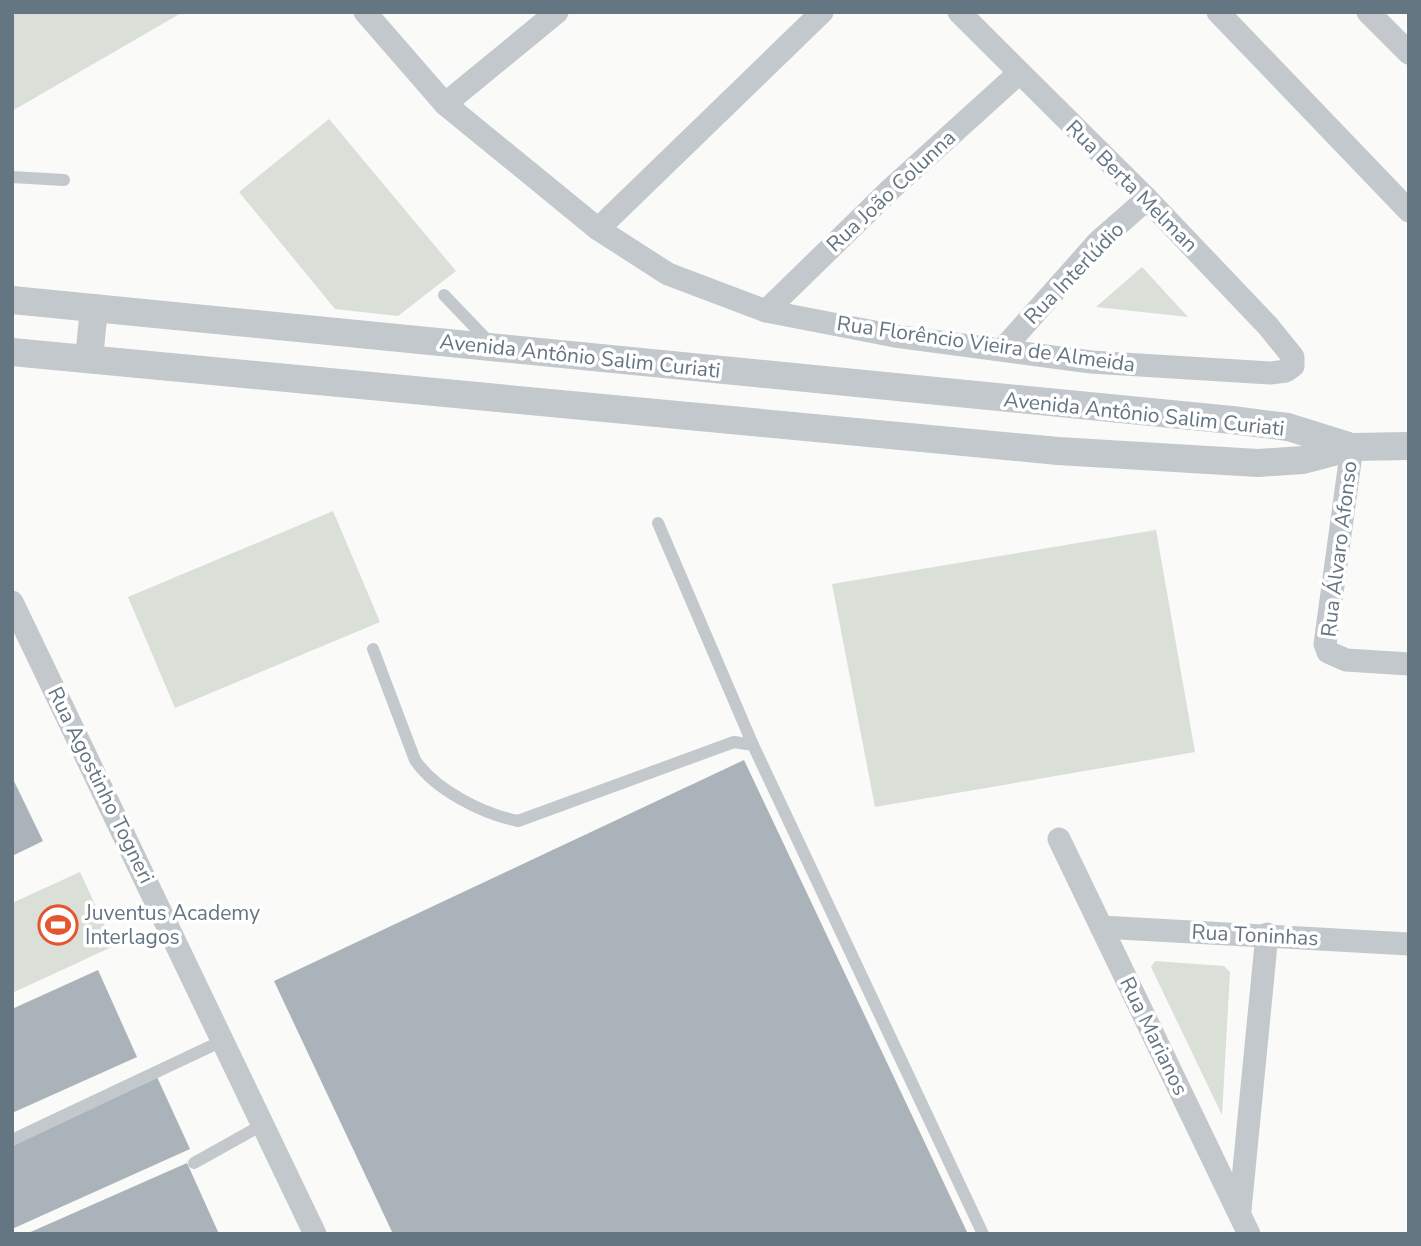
<svg xmlns="http://www.w3.org/2000/svg" width="1421" height="1246" viewBox="0 0 1421 1246" font-family="'Nunito Sans',sans-serif">
<rect width="100%" height="100%" fill="#fafaf8"/>
<g fill="#dadfd7">
<polygon points="12,12 183,12 12,111"/>
<polygon points="329,119 456,271 398,316 335,309 239,192"/>
<polygon points="1142,267 1188,317 1096,307"/>
<polygon points="333,511 380,622 175,708 128,597"/>
<polygon points="1156,530 1195,752 875,807 832,584"/>
<polygon points="80,872 114,946 12,993 12,903"/>
<polygon points="1155,961 1224,966 1230,972 1222,1115 1151,967"/>
</g>
<g fill="#aab3b9">
<polygon points="744,760 968,1234 393,1234 274,981"/>
<polygon points="12,777 43,841 12,856"/>
<polygon points="98,970 137,1057 12,1113 12,1009"/>
<polygon points="157,1077 190,1149 12,1229 12,1143"/>
<polygon points="187,1163 219,1234 26,1234"/>
</g>
<g fill="none" stroke-linecap="round" stroke-linejoin="round">
<g stroke="#c3c8cc" stroke-width="12">
<polyline points="12,177 64,180"/>
<polyline points="444,295 491,344"/>
<polyline points="658,523 753,745"/>
<path d="M373,649L415,760C435,790 483,814 518,821L734,742L753,745L983,1234"/>
<polyline points="12,1140 224,1040"/>
<polyline points="194,1163 264,1124"/>
</g>
<g stroke="#c3c8cc" stroke-width="23">
<polyline points="365,12 445,104 598,229 668,274 766,311 895,336 1091,362 1270,373 1286,371 1293,366 1293,357 1268,326 1147,199 959,12"/>
<polyline points="1218,12 1409,211"/>
<polyline points="1368,12 1409,53"/>
<polyline points="445,104 557,12"/>
<polyline points="598,229 822,12"/>
<polyline points="766,311 891,189 1019,73"/>
<polyline points="1003,349 1098,242 1147,199"/>
<polyline points="1352,447 1325,644 1328,652 1346,660 1409,664"/>
<polyline points="12,602 315,1234"/>
<polyline points="1059,839 1249,1234"/>
<polyline points="1101,927 1409,944"/>
<polyline points="1240,1210 1267,934"/>
</g>
<g stroke="#c3c8cc" stroke-width="28">
<polyline points="12,300 1232,420 1288,427 1352,447"/>
<polyline points="12,352 1058,451 1258,463 1303,460 1352,447 1409,446"/>
<polyline points="89,359 94,308"/>
</g>
</g>
<defs>
<g id="stadium-ring" transform="scale(2.0125)"><circle r="9.5" fill="#fff" stroke="#e4572e" stroke-width="1.5"/><path d="M0-5a6.5 5 0 1 0 0 10a6.5 5 0 1 0 0-10ZM-3.5-1.8h7v3.6h-7Z" fill="#e4572e"/></g>
</defs>
<g fill-rule="evenodd">
<use href="#stadium-ring" x="58" y="925"/>
</g>
<g text-anchor="middle" dominant-baseline="central" stroke-width="7" stroke-linejoin="round" paint-order="stroke">
<g font-size="21" fill="#657683" stroke="#fff">
<text transform="translate(1132 186) rotate(45)">Rua Berta Melman</text>
<text transform="translate(891 191) rotate(-43)">Rua João Colunna</text>
<text transform="translate(1074 273) rotate(-46)">Rua Interlúdio</text>
<text transform="translate(986 344) rotate(8)">Rua Florêncio Vieira de Almeida</text>
<text transform="translate(580 356) rotate(6)">Avenida Antônio Salim Curiati</text>
<text transform="translate(1144 414) rotate(6)">Avenida Antônio Salim Curiati</text>
<text transform="translate(1339 549) rotate(-83)">Rua Álvaro Afonso</text>
<text transform="translate(101 785) rotate(64)">Rua Agostinho Togneri</text>
<text transform="translate(1255 935) rotate(3)">Rua Toninhas</text>
<text transform="translate(1154 1036) rotate(64)">Rua Marianos</text>
</g>
<g font-size="21" fill="#657683" stroke="#fff" text-anchor="start">
<text x="85" y="913">Juventus Academy<tspan x="85" dy="24">Interlagos</tspan></text>
</g>
</g>
<rect width="1421" height="1246" fill="none" stroke="#657683" stroke-width="28"/>
</svg>
